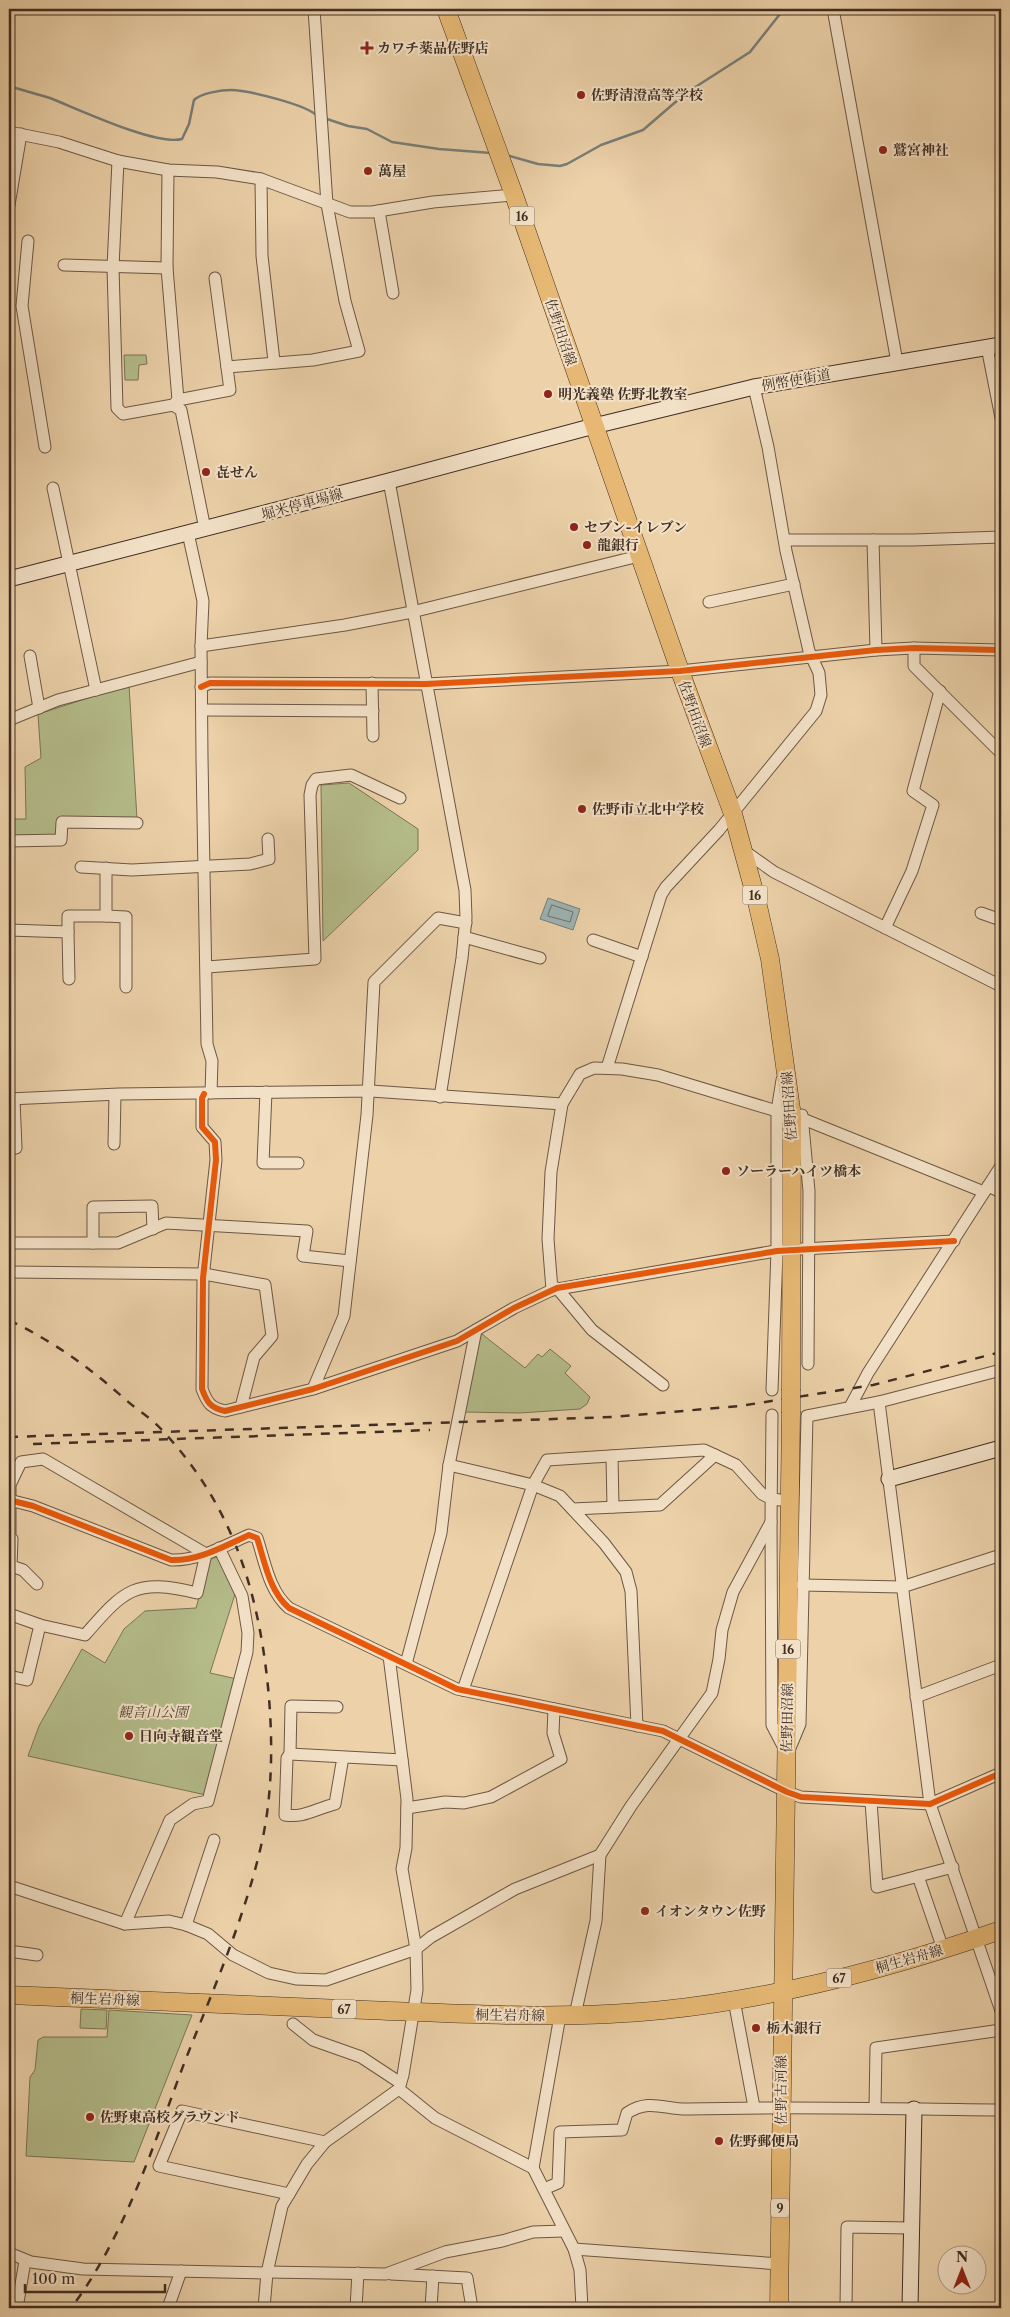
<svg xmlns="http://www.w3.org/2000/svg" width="1010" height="2317" viewBox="0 0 1010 2317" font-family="'Libre Caslon Text','Noto Serif JP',serif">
<rect width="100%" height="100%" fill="#ecd1a9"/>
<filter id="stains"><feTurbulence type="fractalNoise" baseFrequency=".004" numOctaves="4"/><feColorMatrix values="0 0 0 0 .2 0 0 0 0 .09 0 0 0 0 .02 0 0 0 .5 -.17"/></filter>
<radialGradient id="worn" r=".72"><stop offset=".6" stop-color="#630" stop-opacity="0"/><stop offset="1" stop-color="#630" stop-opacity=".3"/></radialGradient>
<g fill="#b4bc8a" stroke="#7a7556">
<polygon points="124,355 146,355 147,364 139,365 138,380 125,380"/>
<polygon points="129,685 137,819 58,819 58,837 9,838 9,819 26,819 25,767 41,758 38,714"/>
<polygon points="349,783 418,829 418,850 323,941 321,785"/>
<polygon points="482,1334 525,1368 538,1354 542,1357 550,1349 571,1366 565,1373 590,1397 587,1404 580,1409 520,1413 463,1412 478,1338"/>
<polygon points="220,1556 236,1591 210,1673 237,1679 206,1795 28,1756 39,1726 82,1649 105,1663 124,1629 145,1611 196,1608 210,1559"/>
<polygon points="81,2009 107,2010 106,2029 80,2028"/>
<polygon points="109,2010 192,2015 134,2162 26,2156 30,2077 35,2070 38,2040 43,2037 107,2037"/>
</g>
<polygon fill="#9db4b3" stroke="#787e79" points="548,898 580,909 573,930 540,919"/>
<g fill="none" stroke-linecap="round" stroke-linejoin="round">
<polygon stroke="#6e716b" stroke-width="1" points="552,905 573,912 570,922 548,916"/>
<g stroke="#787e79" stroke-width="2.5">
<path d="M9,86C22,90 36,94 50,98C78,109 156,146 182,139L189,124L194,100C201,93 222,90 231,90C247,90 308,105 317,116"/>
<polyline points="324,118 348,126 367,129 392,142 439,149 491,153"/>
<polyline points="506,155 538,164 560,166 567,164 601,145 643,130 686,93 750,52 784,9"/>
</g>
<g stroke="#6b5744" stroke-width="13">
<g id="street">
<polyline points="833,9 897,362"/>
<polyline points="9,132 59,142 118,161 168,170 217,172 261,179 350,212 372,212 433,202 514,195"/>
<polyline points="118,161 113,267 117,408 123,414 173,405 178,400 167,268 168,170"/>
<polyline points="261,179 262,256 274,361 276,363 313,360 359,351 345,301 327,204 314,9"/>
<polyline points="9,205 21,134"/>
<polyline points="379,211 393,293"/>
<polyline points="28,241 22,306 45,447"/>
<polyline points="64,265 167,268"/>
<polyline points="987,347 1001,418"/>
<polyline points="227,367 276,363"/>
<polyline points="178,400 230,390 215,278"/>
<polyline points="173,405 181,410 205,529"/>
<polyline points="389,481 465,890 466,918 462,958 440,1097"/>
<polyline points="53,488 96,690"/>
<polyline points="188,533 203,601 201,646 202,758 207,1044 212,1061 211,1093"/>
<polyline points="786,540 913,540 1001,537"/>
<polyline points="873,540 876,650"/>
<polyline points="709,602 794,584"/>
<polyline points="201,646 345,625 412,612 639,556"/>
<polyline points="914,648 914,666 1001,753"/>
<polyline points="30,656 39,708"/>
<polyline points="372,683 373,736"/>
<polyline points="201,687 210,683 426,684 680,671 876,650 914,648 1001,650"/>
<polyline points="202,710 373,711"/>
<polyline points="9,720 58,700 201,662"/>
<polyline points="9,841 61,840 62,822 137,823"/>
<polyline points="743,850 774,872 1001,986"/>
<polyline points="81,867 132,870 250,864 269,859 268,839"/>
<polyline points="981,913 1001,920"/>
<polyline points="106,916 126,917 126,987"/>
<polyline points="885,928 912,871 933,805 913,791 940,691"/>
<polyline points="9,930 68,932 68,916 106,916 106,868"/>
<polyline points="68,932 69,979"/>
<polyline points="464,937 540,958"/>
<polyline points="593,940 642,957"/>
<polyline points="207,967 315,959 310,795 312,785 316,779 351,775 400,798"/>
<polyline points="607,1068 661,895 666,887 719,830 816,711 821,695 819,673 809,651 786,551 768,447 754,387"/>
<polyline points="266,1092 263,1163 298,1163"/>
<path d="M204,1094L202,1098V1127L215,1142L216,1160L203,1278L202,1389C207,1402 210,1408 225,1411L313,1389L457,1341L514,1308L552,1290L781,1250"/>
<polyline points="9,1099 119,1094 371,1091 562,1104 580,1074 594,1068 622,1069 658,1075 803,1119 984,1192"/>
<polyline points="14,1099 16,1148"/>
<polyline points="802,1115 809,1191 808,1364"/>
<polyline points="114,1144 115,1095"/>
<polyline points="988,1186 1001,1192"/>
<polyline points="9,1243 118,1243 166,1223 307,1231 303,1256 350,1261"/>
<polyline points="93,1243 93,1207 152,1206 153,1229"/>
<polyline points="802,1249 954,1241"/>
<polyline points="9,1272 204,1274 265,1285 272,1336 254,1357 241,1407"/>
<polyline points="557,1288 592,1330 663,1385"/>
<polyline points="552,1290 548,1239 551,1172 562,1104"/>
<polyline points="313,1389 344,1316 367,1115 374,982 438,918 466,923"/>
<polyline points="772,1390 777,1251 777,1111 782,1080"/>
<polyline points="879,1402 930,1804 1001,2011"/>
<polyline points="850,1407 868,1373 1001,1166"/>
<polyline points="772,1415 771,1522 772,1725 784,1748"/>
<polyline points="612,1456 613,1507"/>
<polyline points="449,1465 533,1485 560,1496 604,1543 626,1572 631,1591 637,1726"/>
<path d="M9,1500L33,1506L171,1560C199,1561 224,1546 249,1535L257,1538C265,1562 269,1591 289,1608L457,1689L663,1731L787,1792L801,1797L930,1804L1001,1773"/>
<polyline points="573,1509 660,1505 715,1455"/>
<polyline points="802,1585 902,1587 1001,1555"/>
<path d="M9,1614L40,1625L85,1635C125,1589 135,1578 197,1593L206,1554L43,1459L21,1462L10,1485V1538L12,1539L11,1566L23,1570L37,1584"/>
<polyline points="389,1656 407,1799 406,1848 402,1869 416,1949 417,1990 403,2075 399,2089 435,2118 533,2168 574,2249 580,2270 582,2308"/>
<polyline points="406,1664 441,1533 449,1465 476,1330"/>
<polyline points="9,1676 27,1680 40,1625"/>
<polyline points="463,1690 533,1485 547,1460 704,1450 736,1465 762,1494 772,1499 780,1500"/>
<polyline points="916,1697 1001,1665"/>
<polyline points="790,1748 800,1724 807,1416 879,1402 1001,1370"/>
<polyline points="290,1754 291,1706 337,1707"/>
<path d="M343,1757L335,1804C315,1809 304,1818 285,1815L287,1758L290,1754L402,1760"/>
<polyline points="871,1801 877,1887 953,1867"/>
<polyline points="407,1808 445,1802 464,1803 491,1797 561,1759 553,1733 554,1709"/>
<polyline points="918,1876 943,1949"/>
<polyline points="9,1886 125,1924 169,1921 186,1925 208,1934 233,1955 269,1973 296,1979 326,1980 416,1949 431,1937 515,1889 600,1855"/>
<polyline points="125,1924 170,1820 193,1804 208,1801 247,1652 248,1633 242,1596 219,1548"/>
<polyline points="186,1925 214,1840"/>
<polyline points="9,1951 37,1955"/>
<polyline points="734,2000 754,2107"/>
<polyline points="575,2015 596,1921 600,1855 631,1806 712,1693 719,1659 722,1630 733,1592 771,1522"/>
<polyline points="293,2024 313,2040 361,2057 399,2082"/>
<polyline points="875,2108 876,2048 1001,2030"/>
<polyline points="533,2168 560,2016"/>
<path d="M544,2189L558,2183L560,2132L622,2130L627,2113C650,2098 665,2110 689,2109C793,2106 897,2109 1001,2110"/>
<polyline points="289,2194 159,2166 182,2111 325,2142"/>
<polyline points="574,2249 780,2264"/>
<polyline points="9,2253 31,2262 83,2269 267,2273"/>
<polyline points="268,2272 386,2274 445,2252 502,2241 533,2232 564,2231"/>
<polyline points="391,2274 467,2278 472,2308"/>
<polyline points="17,2308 25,2261"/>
<polyline points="168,2308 181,2271"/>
<polyline points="264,2308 267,2273 282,2206 307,2164 325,2142 399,2089"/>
<polyline points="356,2308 358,2273"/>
<polyline points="431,2308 433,2276"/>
<polyline points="846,2308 847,2227 911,2228"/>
</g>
</g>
<g stroke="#402e23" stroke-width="17">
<g id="secondary">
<polyline points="9,579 389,481 594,426 754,387 1001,345"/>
<polyline points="889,1479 1001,1448"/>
<polyline points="910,2308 914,2109"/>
</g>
</g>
<g stroke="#402e23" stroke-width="19">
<g id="primary">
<polyline points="446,9 514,195 680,671 733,814 757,902 770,959 792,1116 791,1389"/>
<path d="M9,1995C128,2000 247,2005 366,2010C465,2014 565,2020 663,2010C778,1998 892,1968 1001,1930"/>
<polyline points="779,2308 791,1413"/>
</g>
</g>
<use href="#street" stroke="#f3e1c7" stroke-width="11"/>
<use href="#secondary" stroke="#f3e1c7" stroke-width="15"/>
<use href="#primary" stroke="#e6b874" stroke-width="18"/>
<g stroke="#402e23" stroke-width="2.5" stroke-dasharray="9 9" stroke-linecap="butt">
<path d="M9,1320C54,1342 89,1367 126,1400C137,1410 151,1418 161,1429C231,1503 258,1588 268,1687C273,1738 273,1795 261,1846C244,1920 213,1990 185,2061C154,2143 125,2237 71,2308"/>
<polyline points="9,1437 613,1417 740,1406 873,1385 1001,1352"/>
<polyline points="33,1444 430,1430"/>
</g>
<g stroke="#402e23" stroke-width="19" stroke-linecap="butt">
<polyline id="primary-bridge" points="791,1413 791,1389"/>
</g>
<use href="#primary-bridge" stroke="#e6b874" stroke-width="18"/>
<g stroke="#f3e1c7" stroke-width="9">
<g id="cycleway">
<polyline points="201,687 210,683 426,684 680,671 876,650 914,648 1001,650"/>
<path d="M204,1094L202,1098V1127L215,1142L216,1160L203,1278L202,1389C207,1402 210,1408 225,1411L313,1389L457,1341L514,1308L557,1288L777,1251L954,1241"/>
<path d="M9,1500L33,1506L171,1560C199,1561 224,1546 249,1535L257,1538C265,1562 269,1591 289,1608L457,1689L663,1731L787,1792L801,1797L930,1804L1001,1773"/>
</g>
</g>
<use href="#cycleway" stroke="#e8590c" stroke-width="6"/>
</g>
<g fill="#8f2418" stroke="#f3e1c7" stroke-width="2">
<path d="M364.5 40.5h5v5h5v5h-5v5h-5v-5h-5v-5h5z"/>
<circle cx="581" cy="95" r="5"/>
<circle cx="883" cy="150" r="5"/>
<circle cx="368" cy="171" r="5"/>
<circle cx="548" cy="394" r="5"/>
<circle cx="206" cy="472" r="5"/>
<circle cx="574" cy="527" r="5"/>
<circle cx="587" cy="545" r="5"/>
<circle cx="582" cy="809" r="5"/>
<circle cx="726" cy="1171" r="5"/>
<circle cx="129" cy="1736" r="5"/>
<circle cx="645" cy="1911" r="5"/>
<circle cx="756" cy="2028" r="5"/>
<circle cx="90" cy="2117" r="5"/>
<circle cx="719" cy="2141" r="5"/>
</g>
<g text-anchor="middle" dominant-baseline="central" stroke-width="4" stroke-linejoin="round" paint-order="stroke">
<g fill="#f3e1c7" stroke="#766454" stroke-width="1">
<rect x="509.5" y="206.5" width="25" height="19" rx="4"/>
<rect x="742.5" y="885.5" width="25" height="19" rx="4"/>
<rect x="775.5" y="1639.5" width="25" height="19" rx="4"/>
<rect x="826.5" y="1968.5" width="25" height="19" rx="4"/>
<rect x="331.5" y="1999.5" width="25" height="19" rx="4"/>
<rect x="771" y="2198.5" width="18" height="19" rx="4"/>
</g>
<g font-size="12" font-weight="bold" fill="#402e23">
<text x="522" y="216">16</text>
<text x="755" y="895">16</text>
<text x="788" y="1649">16</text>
<text x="839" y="1978">67</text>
<text x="344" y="2009">67</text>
<text x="780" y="2208">9</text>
</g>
<g font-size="14" font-weight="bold" fill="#402e23" stroke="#f3e1c7" text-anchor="start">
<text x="377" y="48">カワチ薬品佐野店</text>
<text x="591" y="95">佐野清澄高等学校</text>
<text x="893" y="150">鷲宮神社</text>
<text x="378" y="171">萬屋</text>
<text x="558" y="394">明光義塾 佐野北教室</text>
<text x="216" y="472">㐂せん</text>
<text x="584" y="527">セブン-イレブン</text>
<text x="597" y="545">龍銀行</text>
<text x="592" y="809">佐野市立北中学校</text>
<text x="736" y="1171">ソーラーハイツ橋本</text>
<text x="139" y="1736">日向寺観音堂</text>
<text x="655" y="1911">イオンタウン佐野</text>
<text x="766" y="2028">栃木銀行</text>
<text x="100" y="2117">佐野東高校グラウンド</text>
<text x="729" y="2141">佐野郵便局</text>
</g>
<g font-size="14" fill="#402e23" stroke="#f3e1c7">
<text transform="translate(561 332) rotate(71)">佐野田沼線</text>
<text transform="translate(796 380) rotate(-10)">例幣使街道</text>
<text transform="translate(302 504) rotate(-15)">堀米停車場線</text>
<text transform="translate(695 714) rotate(70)">佐野田沼線</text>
<text transform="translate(789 1106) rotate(-94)">佐野田沼線</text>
<text transform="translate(787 1718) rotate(-89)">佐野田沼線</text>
<text transform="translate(909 1959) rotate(-16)">桐生岩舟線</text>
<text transform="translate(105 1999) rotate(2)">桐生岩舟線</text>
<text transform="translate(510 2015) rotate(1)">桐生岩舟線</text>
<text transform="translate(781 2090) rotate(-90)">佐野古河線</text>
</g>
<g font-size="14" font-style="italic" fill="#574a38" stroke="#f3e1c7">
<text x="153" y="1712">観音山公園</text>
</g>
</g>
<rect width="1010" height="2317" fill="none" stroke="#ecd1a9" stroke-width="30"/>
<rect x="10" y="10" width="990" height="2297" fill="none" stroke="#402e23" stroke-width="2.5"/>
<rect x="15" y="15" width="980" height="2287" fill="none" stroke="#402e23"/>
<g transform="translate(962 2270)"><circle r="24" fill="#f3e1c7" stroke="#ab9985"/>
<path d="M0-4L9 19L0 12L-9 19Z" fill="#8f2418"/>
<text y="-8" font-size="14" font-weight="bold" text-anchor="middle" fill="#402e23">N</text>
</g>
<path d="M25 2284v8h140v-8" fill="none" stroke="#402e23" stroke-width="2.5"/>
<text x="32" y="2284" font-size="15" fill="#402e23" stroke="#f3e1c7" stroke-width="4" paint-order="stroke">100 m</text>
<rect width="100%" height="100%" filter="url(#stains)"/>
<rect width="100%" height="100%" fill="url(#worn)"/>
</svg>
